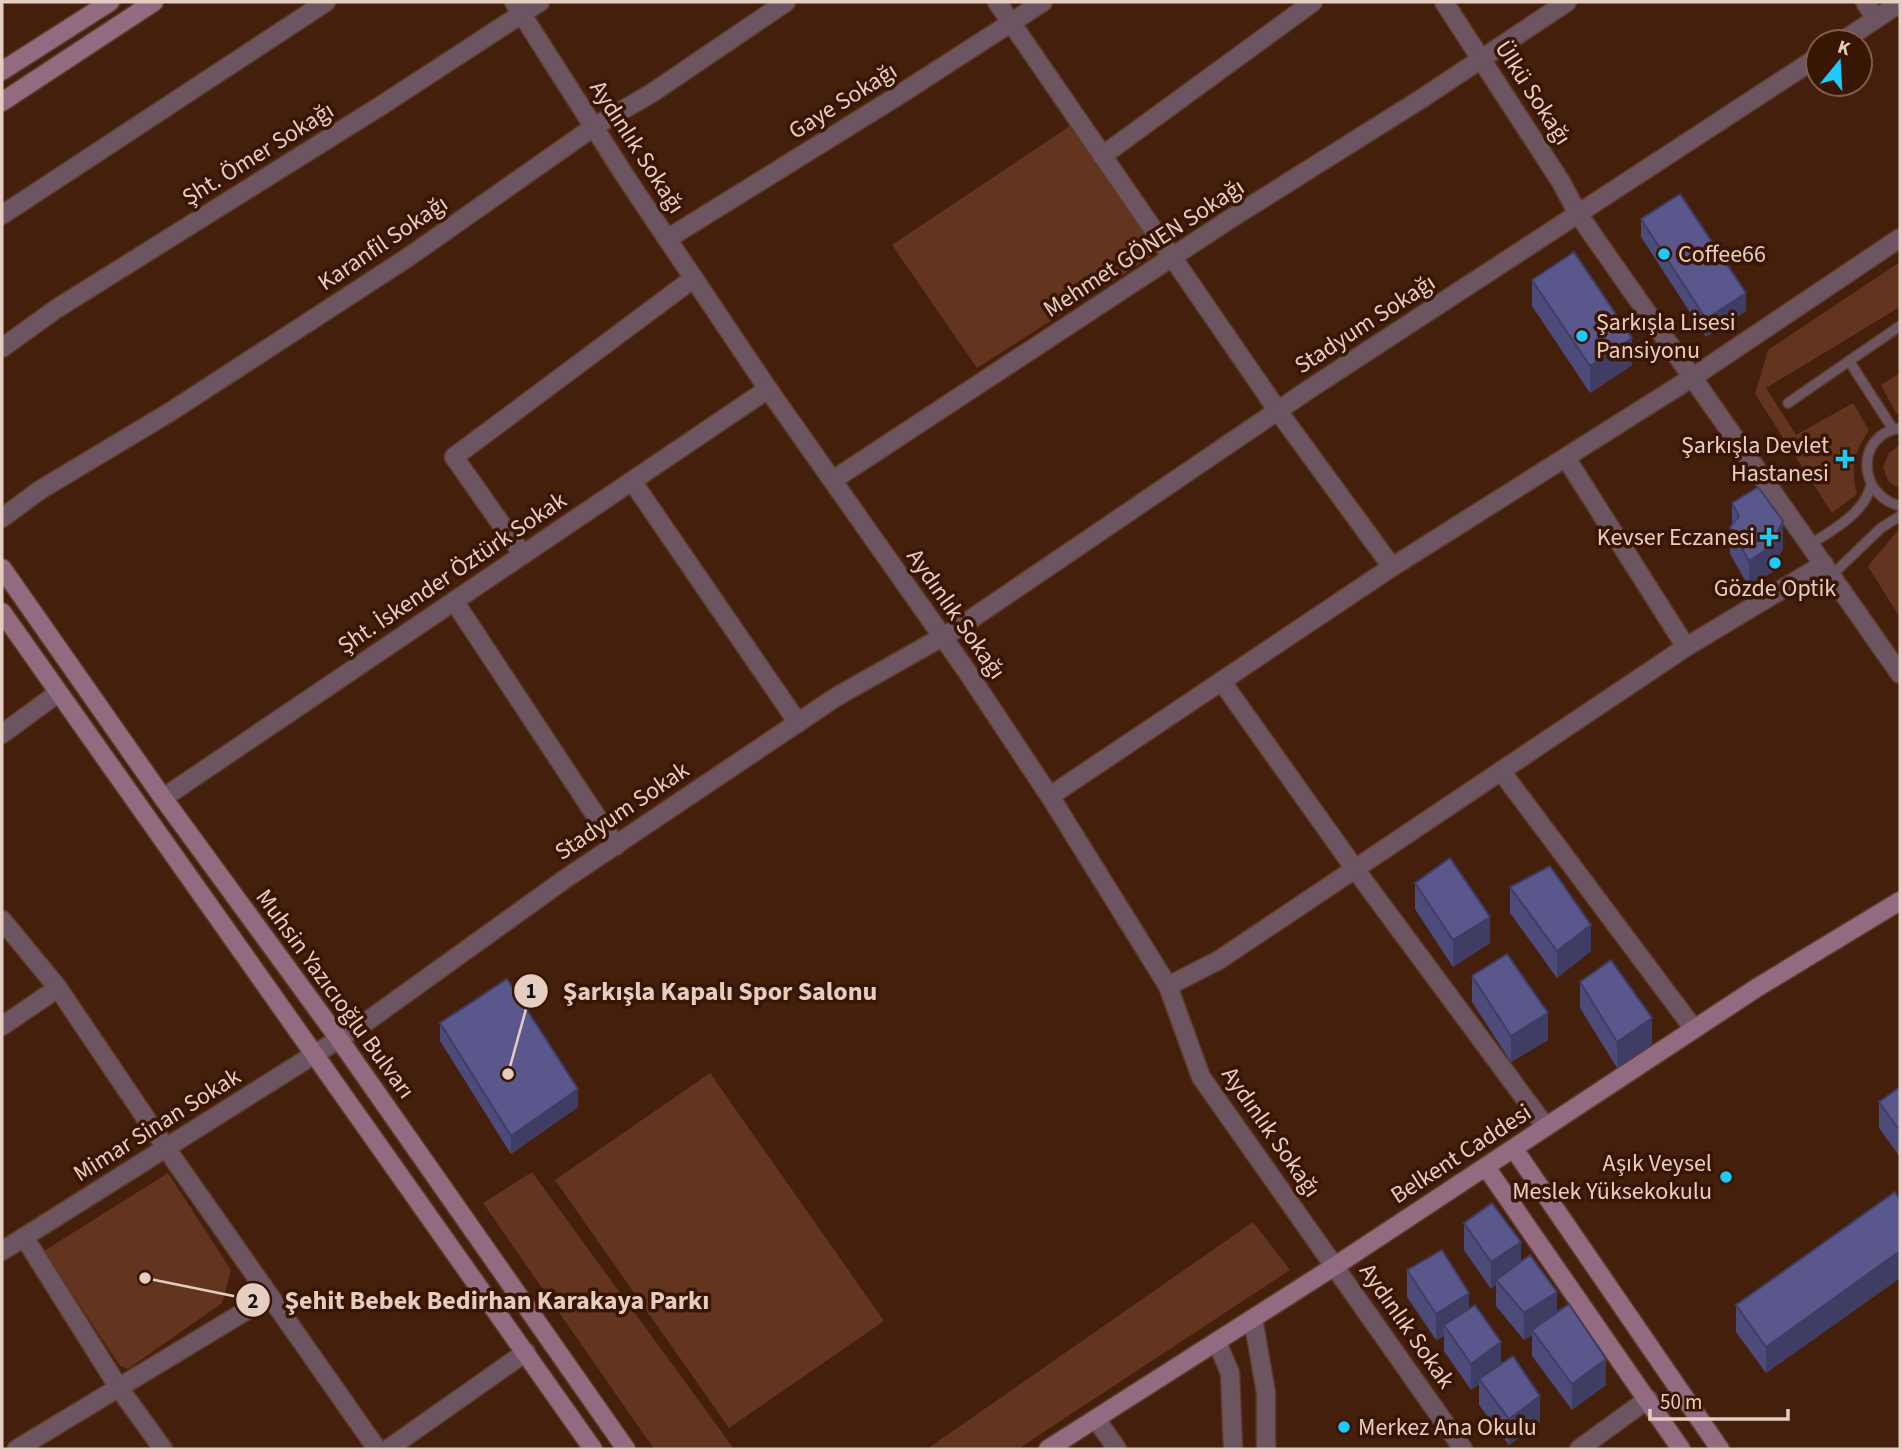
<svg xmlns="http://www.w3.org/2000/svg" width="1902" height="1451" viewBox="0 0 1902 1451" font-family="'Source Sans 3',sans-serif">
<rect width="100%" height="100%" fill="#441f0c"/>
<g fill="#63351f">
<polygon points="1079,120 1166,247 977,368 892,245"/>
<path d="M1900,262V307L1766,388L1796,435L1853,403L1869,430C1854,453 1850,467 1857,494L1832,513L1755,394L1768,350Z"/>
<polygon points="1900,373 1900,413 1896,413 1881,385"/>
<polygon points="1900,445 1900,489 1888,481 1883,467 1889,453"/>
<polygon points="1900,528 1900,618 1868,566"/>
<polygon points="710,1073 884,1321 729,1428 555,1180"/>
<polygon points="532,1172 734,1449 654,1449 483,1203"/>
<polygon points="168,1173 231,1270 222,1303 128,1369 120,1366 44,1251"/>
<polygon points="1253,1222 1290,1270 1018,1449 927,1449"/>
</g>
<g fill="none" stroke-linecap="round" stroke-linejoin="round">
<g stroke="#5e3b29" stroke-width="12">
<g id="lane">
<polyline points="1849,361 1893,429"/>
<polyline points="1788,403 1900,326"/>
<path d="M1900,428C1855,435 1857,495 1900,506"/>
<path d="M1811,544C1834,529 1863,514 1871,486"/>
<polyline points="1832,575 1881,528 1900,516"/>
</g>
</g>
<g stroke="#5e3b29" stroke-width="21">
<g id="street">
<polyline points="514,2 627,179 768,389 966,670 1051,798 1168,986 1201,1077 1463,1449"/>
<polyline points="997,2 1278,411 1392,567"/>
<polyline points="1444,2 1561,182 1578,214 1900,674"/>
<polyline points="1865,2 1876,19"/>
<polyline points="1841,42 1900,3"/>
<polyline points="1102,156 1313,2"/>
<polyline points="2,215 326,2"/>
<polyline points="667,239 899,95 1043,2"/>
<polyline points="2,348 56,309 382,105 540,2"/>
<polyline points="1566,458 1686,647"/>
<polyline points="833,480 1227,221 1421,99 1567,2"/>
<polyline points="632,481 798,723"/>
<polyline points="2,518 40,490 170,412 407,258 595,126 652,93 786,2"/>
<polyline points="523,555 454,457 694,278"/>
<polyline points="454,601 616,846"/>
<polyline points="1222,682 1355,869 1546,1127"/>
<polyline points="2,734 58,693"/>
<polyline points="1501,771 1694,1029"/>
<polyline points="163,798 768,389"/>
<polyline points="1051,798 1056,792 1392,567 1693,377 1900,238"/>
<polyline points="2,920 58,988 166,1148 377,1449"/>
<polyline points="1168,986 1219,960 1686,647 1824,564"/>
<polyline points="2,1026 58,988"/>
<polyline points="24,1237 119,1388 163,1449"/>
<polyline points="2,1251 366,1022 565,879 836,697 958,628 1311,388 1818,57"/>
<polyline points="1253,1318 1266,1393 1266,1449"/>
<polyline points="1217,1342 1230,1373 1233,1449"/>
<polyline points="1096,1419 1117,1449"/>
<polyline points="17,1449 269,1297"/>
<polyline points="388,1449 526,1352"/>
<polyline points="1579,1449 1648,1399"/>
</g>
</g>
<g stroke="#5e3b29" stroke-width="21">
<g id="secondary">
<polyline points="2,71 110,2"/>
<polyline points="2,102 154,2"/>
<polyline points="2,568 163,798 339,1039 626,1449"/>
<polyline points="2,612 593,1449"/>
<polyline points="1514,1149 1720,1449"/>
<polyline points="1486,1167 1681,1449"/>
<polyline points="1048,1449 1335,1266 1758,987 1900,901"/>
</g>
</g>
<use href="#lane" stroke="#6d5461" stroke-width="9"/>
<use href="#street" stroke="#6d5461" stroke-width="18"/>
<use href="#secondary" stroke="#926b80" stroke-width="18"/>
</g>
<g fill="#4d4b79">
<polygon points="1641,219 1746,311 1706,337 1641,237"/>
<polygon points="1532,280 1632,365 1590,393 1532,306"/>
<polygon points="1732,503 1783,548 1778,558 1778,568 1749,587 1730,554 1730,527 1732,524"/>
<polygon points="1415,883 1490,943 1453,967 1415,909"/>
<polygon points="1510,887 1591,951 1557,978 1510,913"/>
<polygon points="1472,976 1548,1040 1511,1062 1472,1002"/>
<polygon points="1580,982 1652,1045 1617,1068 1580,1008"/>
<polygon points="440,1023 578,1107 511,1154 440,1041"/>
<polygon points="1900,1087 1900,1157 1879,1128 1879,1102"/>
<polygon points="1900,1200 1900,1278 1766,1373 1736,1332 1736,1305"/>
<polygon points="1464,1223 1521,1261 1606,1385 1572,1410 1532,1356 1532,1335 1524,1340 1496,1306 1496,1285 1491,1289 1464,1250"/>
<polygon points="1407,1270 1469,1309 1501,1364 1540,1422 1509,1445 1479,1405 1479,1384 1471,1390 1444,1351 1444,1336 1436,1340 1407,1297"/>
</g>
<g fill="#3f3d63">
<polygon points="1746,293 1746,311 1706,337 1706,319"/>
<polygon points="1632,338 1632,365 1590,393 1590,366"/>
<polygon points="1783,521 1783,548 1778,558 1778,568 1749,587 1749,561"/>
<polygon points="1490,917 1490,943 1453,967 1453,940"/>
<polygon points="1591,925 1591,951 1557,978 1557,951"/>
<polygon points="1548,1013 1548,1040 1511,1062 1511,1036"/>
<polygon points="1652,1018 1652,1045 1617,1068 1617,1042"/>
<polygon points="578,1089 578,1107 511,1154 511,1136"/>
<polygon points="1521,1242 1521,1268 1496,1280 1496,1285 1491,1289 1491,1262"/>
<polygon points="1900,1251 1900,1278 1766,1373 1766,1347"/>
<polygon points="1557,1292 1557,1318 1532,1330 1532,1335 1524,1340 1524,1313"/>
<polygon points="1469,1293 1469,1319 1444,1325 1444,1336 1436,1340 1436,1314"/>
<polygon points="1501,1342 1501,1368 1479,1379 1479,1384 1471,1390 1471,1364"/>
<polygon points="1606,1359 1606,1385 1572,1410 1572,1384"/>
<polygon points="1540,1396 1540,1422 1509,1445 1509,1419"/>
</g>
<g fill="#5a578d" stroke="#3f3d63" stroke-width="2">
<polygon points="1680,194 1746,293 1706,319 1641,219"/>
<polygon points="1574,252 1632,338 1590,366 1532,280"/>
<polygon points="1758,487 1783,521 1778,531 1778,542 1749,561 1730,527 1739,516 1732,503"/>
<polygon points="1450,858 1490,917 1453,940 1415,883"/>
<polygon points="1550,866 1591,925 1557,951 1510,887"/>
<polygon points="1507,954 1548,1013 1511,1036 1472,976"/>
<polygon points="1611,960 1652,1018 1617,1042 1580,982"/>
<polygon points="507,979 578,1089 511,1136 440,1023"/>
<polygon points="1900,1087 1900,1131 1879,1102"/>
<polygon points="1895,1192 1900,1200 1900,1251 1766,1347 1736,1305"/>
<polygon points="1492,1203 1521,1242 1491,1262 1464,1223"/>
<polygon points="1442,1250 1469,1293 1436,1314 1407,1270"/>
<polygon points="1530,1255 1557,1292 1524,1313 1496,1280"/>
<polygon points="1569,1304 1606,1359 1572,1384 1532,1330"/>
<polygon points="1475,1305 1501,1342 1471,1364 1444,1325"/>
<polygon points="1513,1356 1540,1396 1509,1419 1479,1379"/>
</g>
<g fill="#1ec9fd" stroke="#391503" stroke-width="2.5">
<circle cx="1664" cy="254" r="7"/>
<circle cx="1582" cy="336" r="7"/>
<path d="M1841.5 448.5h7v7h7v7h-7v7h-7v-7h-7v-7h7z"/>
<path d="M1765.5 526.5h7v7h7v7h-7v7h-7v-7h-7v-7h7z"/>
<circle cx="1775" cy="563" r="7"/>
<circle cx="1726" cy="1177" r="7"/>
<circle cx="1344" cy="1427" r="7"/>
</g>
<g text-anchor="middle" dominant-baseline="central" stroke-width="7" stroke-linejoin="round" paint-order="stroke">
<g font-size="24" fill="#e6cdc1" stroke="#391503">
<text transform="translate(1533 93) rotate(57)">Ülkü Sokağı</text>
<text transform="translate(843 101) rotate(-32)">Gaye Sokağı</text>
<text transform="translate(637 147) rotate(57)">Aydınlık Sokağı</text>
<text transform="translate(258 154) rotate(-32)">Şht. Ömer Sokağı</text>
<text transform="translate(383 243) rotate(-34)">Karanfil Sokağı</text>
<text transform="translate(1144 248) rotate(-33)">Mehmet GÖNEN Sokağı</text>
<text transform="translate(1365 324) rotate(-33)">Stadyum Sokağı</text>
<text transform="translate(452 573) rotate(-34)">Şht. İskender Öztürk Sokak</text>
<text transform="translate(956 614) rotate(55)">Aydınlık Sokağı</text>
<text transform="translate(622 811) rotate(-34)">Stadyum Sokak</text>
<text transform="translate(335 994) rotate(54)">Muhsin Yazıcıoğlu Bulvarı</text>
<text transform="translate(157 1125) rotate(-32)">Mimar Sinan Sokak</text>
<text transform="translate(1271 1132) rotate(55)">Aydınlık Sokağı</text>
<text transform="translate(1461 1154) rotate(-33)">Belkent Caddesi</text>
<text transform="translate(1407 1326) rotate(55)">Aydınlık Sokak</text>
</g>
<g font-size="24" fill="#e6cdc1" stroke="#391503" text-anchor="start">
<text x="1678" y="254">Coffee66</text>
<text x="1596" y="322">Şarkışla Lisesi<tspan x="1596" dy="28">Pansiyonu</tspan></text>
<text x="1829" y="445" text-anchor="end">Şarkışla Devlet<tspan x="1829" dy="28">Hastanesi</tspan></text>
<text x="1755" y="537" text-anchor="end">Kevser Eczanesi</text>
<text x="1775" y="588" text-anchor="middle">Gözde Optik</text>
<text x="1712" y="1163" text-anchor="end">Aşık Veysel<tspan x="1712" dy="28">Meslek Yüksekokulu</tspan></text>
<text x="1358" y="1427">Merkez Ana Okulu</text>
</g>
</g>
<path fill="none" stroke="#e6cdc1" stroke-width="2.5" d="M508 1074L531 991M145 1278L253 1300"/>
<g fill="#e6cdc1" stroke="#391503" stroke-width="2.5">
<circle cx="508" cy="1074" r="7"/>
<circle cx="145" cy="1278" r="7"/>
<circle cx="531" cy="991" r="18"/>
<circle cx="253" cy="1300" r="18"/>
</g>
<g font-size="21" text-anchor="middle" font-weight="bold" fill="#111">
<text x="531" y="998">1</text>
<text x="253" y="1308">2</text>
</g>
<g font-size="26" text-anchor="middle" font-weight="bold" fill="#e6cdc1" stroke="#391503" stroke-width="7" stroke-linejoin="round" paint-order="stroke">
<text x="720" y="1000">Şarkışla Kapalı Spor Salonu</text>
<text x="497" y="1309">Şehit Bebek Bedirhan Karakaya Parkı</text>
</g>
<rect width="1902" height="1451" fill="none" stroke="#e6cdc1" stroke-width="7"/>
<g transform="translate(1839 63) rotate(18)"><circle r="33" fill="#391503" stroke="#7e5f4f" stroke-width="2"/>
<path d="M0-5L12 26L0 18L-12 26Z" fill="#1ec9fd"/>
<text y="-10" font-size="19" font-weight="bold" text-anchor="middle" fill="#e6cdc1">K</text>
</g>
<path d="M1650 1409v10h138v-10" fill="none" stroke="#e6cdc1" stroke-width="3.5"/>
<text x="1660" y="1409" font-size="21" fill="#e6cdc1" stroke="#391503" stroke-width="5" paint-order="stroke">50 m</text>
</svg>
